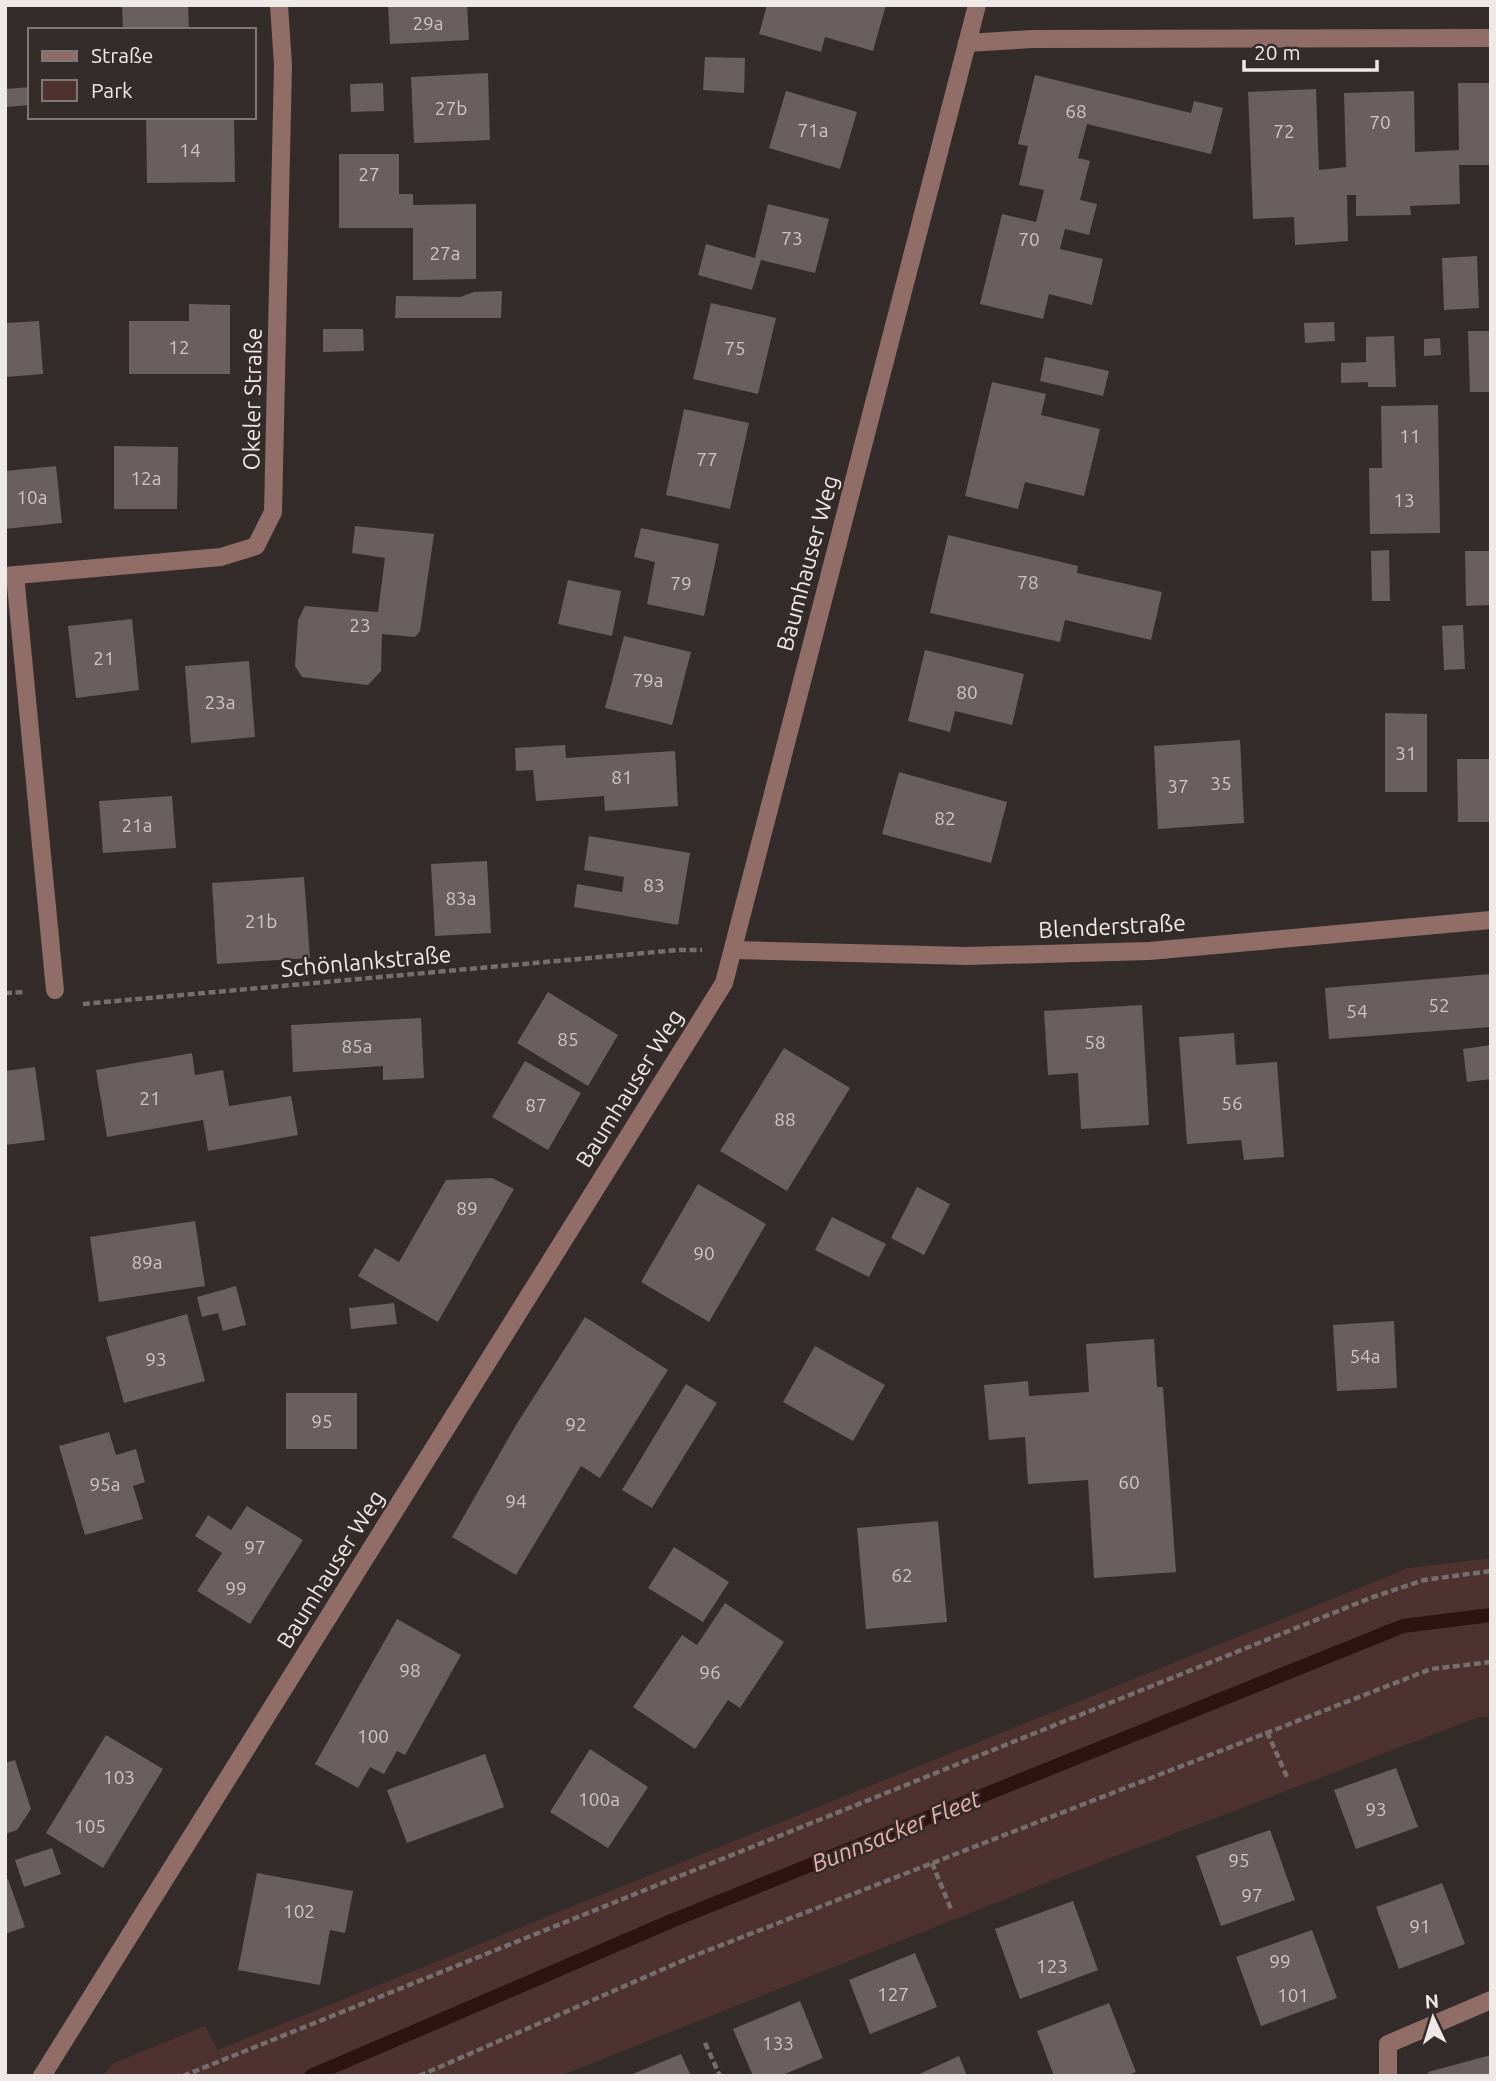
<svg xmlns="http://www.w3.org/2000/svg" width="1496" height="2081" viewBox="0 0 1496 2081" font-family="Ubuntu,sans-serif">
<rect width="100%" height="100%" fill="#342c2b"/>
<polygon fill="#4d322f" points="1491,1558 1491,1716 1476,1718 1043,1884 560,2076 103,2076 112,2064 205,2026 218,2050 1408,1568"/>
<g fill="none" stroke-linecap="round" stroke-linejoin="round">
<polyline stroke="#2e1411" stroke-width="14" points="311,2076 669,1922 1403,1626 1491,1615"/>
</g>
<g fill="#695f5e">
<polygon points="122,5 188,5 189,30 123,30"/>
<polygon points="388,5 467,5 469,40 390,44"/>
<polygon points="767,5 886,5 873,51 825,37 821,52 759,34"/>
<polygon points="705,57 745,58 744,93 703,90"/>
<polygon points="488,73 490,140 414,143 411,77"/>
<polygon points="1035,75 1191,113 1194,101 1223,108 1211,154 1087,124 1078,158 1090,161 1080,200 1097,204 1089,235 1065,229 1060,249 1103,259 1092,305 1049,294 1043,319 980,304 1002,214 1036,222 1044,190 1019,185 1028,146 1018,144"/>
<polygon points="383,83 384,111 351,112 350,84"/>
<polygon points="1458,83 1491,83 1491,165 1459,165 1460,204 1410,206 1411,215 1356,216 1356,195 1347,195 1348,241 1295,245 1294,217 1253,219 1248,92 1316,89 1319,170 1346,167 1344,93 1414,91 1415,152 1459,150"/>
<polygon points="30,87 30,105 5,107 5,89"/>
<polygon points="786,91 857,112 840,169 769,148"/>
<polygon points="146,117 234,117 235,182 147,183"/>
<polygon points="339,154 399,154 399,194 413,194 413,205 476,204 476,279 413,280 413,228 339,228"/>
<polygon points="768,204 829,219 815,273 761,260 752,290 698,275 706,244 755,258"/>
<polygon points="1477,256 1479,308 1444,310 1442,258"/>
<polygon points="502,291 501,318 395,318 396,296 460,297 474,292"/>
<polygon points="711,303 776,318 758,394 693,379"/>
<polygon points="189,304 230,305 230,374 129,374 129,321 189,321"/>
<polygon points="39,321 43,374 5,377 5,323"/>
<polygon points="1334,322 1335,341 1305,343 1304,323"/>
<polygon points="323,329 363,329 364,351 323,352"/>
<polygon points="1468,331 1491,331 1491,392 1470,392"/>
<polygon points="1394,336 1396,387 1368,387 1368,382 1341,383 1341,363 1366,362 1366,337"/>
<polygon points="1440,338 1441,355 1424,356 1424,339"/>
<polygon points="1045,357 1109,371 1103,396 1040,381"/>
<polygon points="992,382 1046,394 1041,415 1100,429 1084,496 1025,482 1018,509 965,496"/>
<polygon points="1438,405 1440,533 1370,534 1369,468 1382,468 1381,406"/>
<polygon points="684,409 749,423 730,509 666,495"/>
<polygon points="114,446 178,447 177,509 114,509"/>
<polygon points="56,466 62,523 5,529 5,471"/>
<polygon points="355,526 434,534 420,631 415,637 382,634 381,671 368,685 302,677 295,666 298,620 305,606 378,612 385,558 352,553"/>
<polygon points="641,528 719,544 704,616 647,604 655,562 634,557"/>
<polygon points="948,535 1078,566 1077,573 1162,592 1151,640 1065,620 1060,642 930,613"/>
<polygon points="1389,550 1390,601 1372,601 1371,551"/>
<polygon points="1465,551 1491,551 1491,605 1466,606"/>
<polygon points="568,580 621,591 612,636 558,624"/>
<polygon points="132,619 139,690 76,698 68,626"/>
<polygon points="1463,625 1465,669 1444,670 1442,626"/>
<polygon points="624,636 691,652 672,725 605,708"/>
<polygon points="925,650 1024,674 1012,725 955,711 950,732 908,721"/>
<polygon points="249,661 255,737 191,743 185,666"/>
<polygon points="1385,713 1427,714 1427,792 1385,792"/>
<polygon points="1240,740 1244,823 1158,829 1154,746"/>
<polygon points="565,745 566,758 675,751 678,806 605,811 604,796 536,801 533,770 516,771 515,748"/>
<polygon points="1457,759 1491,759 1491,822 1458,822"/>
<polygon points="899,772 1007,802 991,863 882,834"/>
<polygon points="172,796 176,848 103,853 99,801"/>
<polygon points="589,836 690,853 678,925 574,907 577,884 622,892 624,877 584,870"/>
<polygon points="487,861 491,933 435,936 431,864"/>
<polygon points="304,877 310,958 217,964 212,883"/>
<polygon points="1491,974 1491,1027 1329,1039 1325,988"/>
<polygon points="548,992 618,1035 588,1086 517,1043"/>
<polygon points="1142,1005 1149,1125 1081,1129 1078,1073 1048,1075 1044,1011"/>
<polygon points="421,1018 424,1078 383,1080 383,1066 293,1072 291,1025"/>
<polygon points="1234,1033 1236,1065 1277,1062 1284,1157 1244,1160 1241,1140 1187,1144 1179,1037"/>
<polygon points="1491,1045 1491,1079 1467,1082 1463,1049"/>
<polygon points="784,1048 850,1088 787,1191 720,1151"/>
<polygon points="192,1053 195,1075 223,1070 229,1106 291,1096 298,1135 208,1151 203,1120 107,1137 96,1070"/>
<polygon points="525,1061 581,1093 548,1150 492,1117"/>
<polygon points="35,1067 45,1140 5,1145 5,1071"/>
<polygon points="492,1178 514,1189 438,1322 358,1276 375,1248 399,1262 446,1180"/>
<polygon points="698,1184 766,1224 709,1322 641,1282"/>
<polygon points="917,1187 950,1204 924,1255 891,1238"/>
<polygon points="832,1217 886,1244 869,1277 815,1250"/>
<polygon points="195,1221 205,1286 99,1302 90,1237"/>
<polygon points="236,1286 246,1325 223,1331 218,1313 202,1317 197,1297"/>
<polygon points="394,1303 397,1324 351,1329 349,1308"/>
<polygon points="187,1314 205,1381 124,1403 106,1337"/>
<polygon points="585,1317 668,1370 600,1478 581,1466 516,1575 452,1537 516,1425"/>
<polygon points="1394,1321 1397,1388 1337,1391 1333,1325"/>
<polygon points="1154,1339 1157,1387 1163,1387 1176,1572 1094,1578 1088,1480 1028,1484 1025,1437 989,1440 984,1385 1028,1381 1029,1396 1089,1392 1086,1344"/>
<polygon points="815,1346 885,1385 853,1441 783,1402"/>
<polygon points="686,1384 717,1403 652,1508 622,1490"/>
<rect x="286" y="1393" width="71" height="56"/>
<polygon points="109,1432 116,1455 136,1449 145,1482 133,1486 143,1519 85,1535 59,1446"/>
<polygon points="247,1506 303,1540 250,1624 197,1591 222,1553 195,1536 208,1515 231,1530"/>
<polygon points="938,1521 947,1622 866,1629 857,1528"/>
<polygon points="674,1547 729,1582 703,1622 648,1588"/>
<polygon points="725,1603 784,1642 740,1708 728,1700 695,1749 633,1707 682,1635 697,1645"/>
<polygon points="397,1619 461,1655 405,1755 397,1751 384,1774 370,1767 358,1788 315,1764"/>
<polygon points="106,1735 163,1769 103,1868 46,1833"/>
<polygon points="590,1749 648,1787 608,1848 550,1812"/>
<polygon points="485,1754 504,1807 407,1843 387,1790"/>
<polygon points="15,1760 31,1809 17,1830 5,1834 5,1763"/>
<polygon points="1396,1768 1418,1827 1356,1849 1334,1790"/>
<polygon points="1270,1830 1295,1900 1221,1926 1196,1856"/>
<polygon points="52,1848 61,1874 24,1887 15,1860"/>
<polygon points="257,1873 353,1891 345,1933 330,1930 320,1985 238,1970"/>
<polygon points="8,1879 25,1927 5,1934 5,1880"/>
<polygon points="1442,1883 1465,1944 1399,1969 1376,1907"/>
<polygon points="1073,1901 1098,1970 1020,1999 995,1929"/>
<polygon points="1312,1930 1337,1998 1261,2026 1236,1957"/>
<polygon points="915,1953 937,2007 870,2034 849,1980"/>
<polygon points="800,2001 823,2058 780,2076 753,2076 733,2029"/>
<polygon points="1109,2003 1136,2072 1125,2076 1054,2076 1037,2031"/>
<polygon points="681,2054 691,2076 628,2076"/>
<polygon points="1491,2055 1491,2076 1429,2076 1428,2072"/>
<polygon points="959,2056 967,2076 915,2076"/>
</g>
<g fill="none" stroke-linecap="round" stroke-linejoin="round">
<g stroke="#766e6d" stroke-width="4.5" stroke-dasharray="7 3.5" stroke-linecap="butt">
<polyline points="5,993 25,992"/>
<polyline points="83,1004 678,950 702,950"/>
<polyline points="1267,1732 1287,1777"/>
<polyline points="932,1863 951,1909"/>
<polyline points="705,2043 720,2076"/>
<polyline points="183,2076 1373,1597 1424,1580 1491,1571"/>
<polyline points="419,2076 691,1957 1431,1669 1491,1662"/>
</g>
<g stroke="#916d68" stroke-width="18">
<polyline points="967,43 1032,39 1491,38"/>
<polyline points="15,575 55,990"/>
<polyline points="5,576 221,557 256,546 273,512 283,65 279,5"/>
<polyline points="734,950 967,956 1149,951 1491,920"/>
<polyline points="42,2076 724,983 977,5"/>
<polyline points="1388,2076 1388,2044 1491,2000"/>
</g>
</g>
<g text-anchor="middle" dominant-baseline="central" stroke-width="5" stroke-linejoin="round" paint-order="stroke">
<g font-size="19" fill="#cdc6c5">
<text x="428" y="23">29a</text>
<text x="451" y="108">27b</text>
<text x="1076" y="111">68</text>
<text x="1380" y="122">70</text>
<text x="813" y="130">71a</text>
<text x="1284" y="131">72</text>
<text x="190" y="150">14</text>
<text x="369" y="174">27</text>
<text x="792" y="238">73</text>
<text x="1029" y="239">70</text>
<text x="445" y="253">27a</text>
<text x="179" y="347">12</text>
<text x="735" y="348">75</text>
<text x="1410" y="436">11</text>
<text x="707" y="459">77</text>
<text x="146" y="478">12a</text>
<text x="32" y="497">10a</text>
<text x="1404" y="500">13</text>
<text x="1028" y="582">78</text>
<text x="681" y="583">79</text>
<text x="360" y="625">23</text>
<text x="104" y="658">21</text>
<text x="648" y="680">79a</text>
<text x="967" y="692">80</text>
<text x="220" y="702">23a</text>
<text x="1406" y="753">31</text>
<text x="622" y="777">81</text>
<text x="1221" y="783">35</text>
<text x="1178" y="786">37</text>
<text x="945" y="818">82</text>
<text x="137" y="825">21a</text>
<text x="654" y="885">83</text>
<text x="461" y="898">83a</text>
<text x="261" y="921">21b</text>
<text x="1439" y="1005">52</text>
<text x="1357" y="1011">54</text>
<text x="568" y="1039">85</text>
<text x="1095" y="1042">58</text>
<text x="357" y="1046">85a</text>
<text x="150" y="1098">21</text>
<text x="1232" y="1103">56</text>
<text x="536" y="1105">87</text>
<text x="785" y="1119">88</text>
<text x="467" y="1208">89</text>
<text x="704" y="1253">90</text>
<text x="147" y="1262">89a</text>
<text x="1365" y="1356">54a</text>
<text x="156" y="1359">93</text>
<text x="322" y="1421">95</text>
<text x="576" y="1424">92</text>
<text x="1129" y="1482">60</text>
<text x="105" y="1484">95a</text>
<text x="516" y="1501">94</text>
<text x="255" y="1547">97</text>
<text x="902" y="1575">62</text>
<text x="236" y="1588">99</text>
<text x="410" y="1670">98</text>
<text x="710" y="1672">96</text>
<text x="373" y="1736">100</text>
<text x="119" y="1777">103</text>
<text x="599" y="1799">100a</text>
<text x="1376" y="1809">93</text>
<text x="90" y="1826">105</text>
<text x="1239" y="1860">95</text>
<text x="1252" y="1895">97</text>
<text x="299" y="1911">102</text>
<text x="1420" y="1926">91</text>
<text x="1280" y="1961">99</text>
<text x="1052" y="1966">123</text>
<text x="893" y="1994">127</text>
<text x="1293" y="1995">101</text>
<text x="778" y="2043">133</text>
</g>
<g font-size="23" fill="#eee8e7" stroke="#342c2b">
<text transform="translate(252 399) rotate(-89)">Okeler Straße</text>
<text transform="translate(807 563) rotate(-75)">Baumhauser Weg</text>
<text transform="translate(1112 926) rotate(-3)">Blenderstraße</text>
<text transform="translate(366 961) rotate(-5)">Schönlankstraße</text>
<text transform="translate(629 1088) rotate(-58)">Baumhauser Weg</text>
<text transform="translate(330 1569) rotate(-58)">Baumhauser Weg</text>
</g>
<g font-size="24" font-style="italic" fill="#edafa8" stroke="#342c2b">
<text transform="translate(896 1831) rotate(-22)">Bunnsacker Fleet</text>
</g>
</g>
<rect width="1496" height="2081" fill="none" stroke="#eee8e7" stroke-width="14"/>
<rect x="28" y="28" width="228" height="91" fill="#342c2b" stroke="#7e7776" stroke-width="2"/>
<rect x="42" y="51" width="35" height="10" fill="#916d68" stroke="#7e7776" stroke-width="2"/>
<text x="91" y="63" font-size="21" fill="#eee8e7">Straße</text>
<rect x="42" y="80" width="35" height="21" fill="#4d322f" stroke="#7e7776" stroke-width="2"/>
<text x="91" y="98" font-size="21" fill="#eee8e7">Park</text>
<g transform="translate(1433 2018) rotate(356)" stroke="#342c2b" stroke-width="5" paint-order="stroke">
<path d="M0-5L12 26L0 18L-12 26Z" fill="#eee8e7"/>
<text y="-10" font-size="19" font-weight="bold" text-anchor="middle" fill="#eee8e7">N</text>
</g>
<path d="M1244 60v10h133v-10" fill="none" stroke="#eee8e7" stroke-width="3.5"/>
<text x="1254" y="60" font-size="21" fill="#eee8e7" stroke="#342c2b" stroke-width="5" paint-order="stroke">20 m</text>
</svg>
